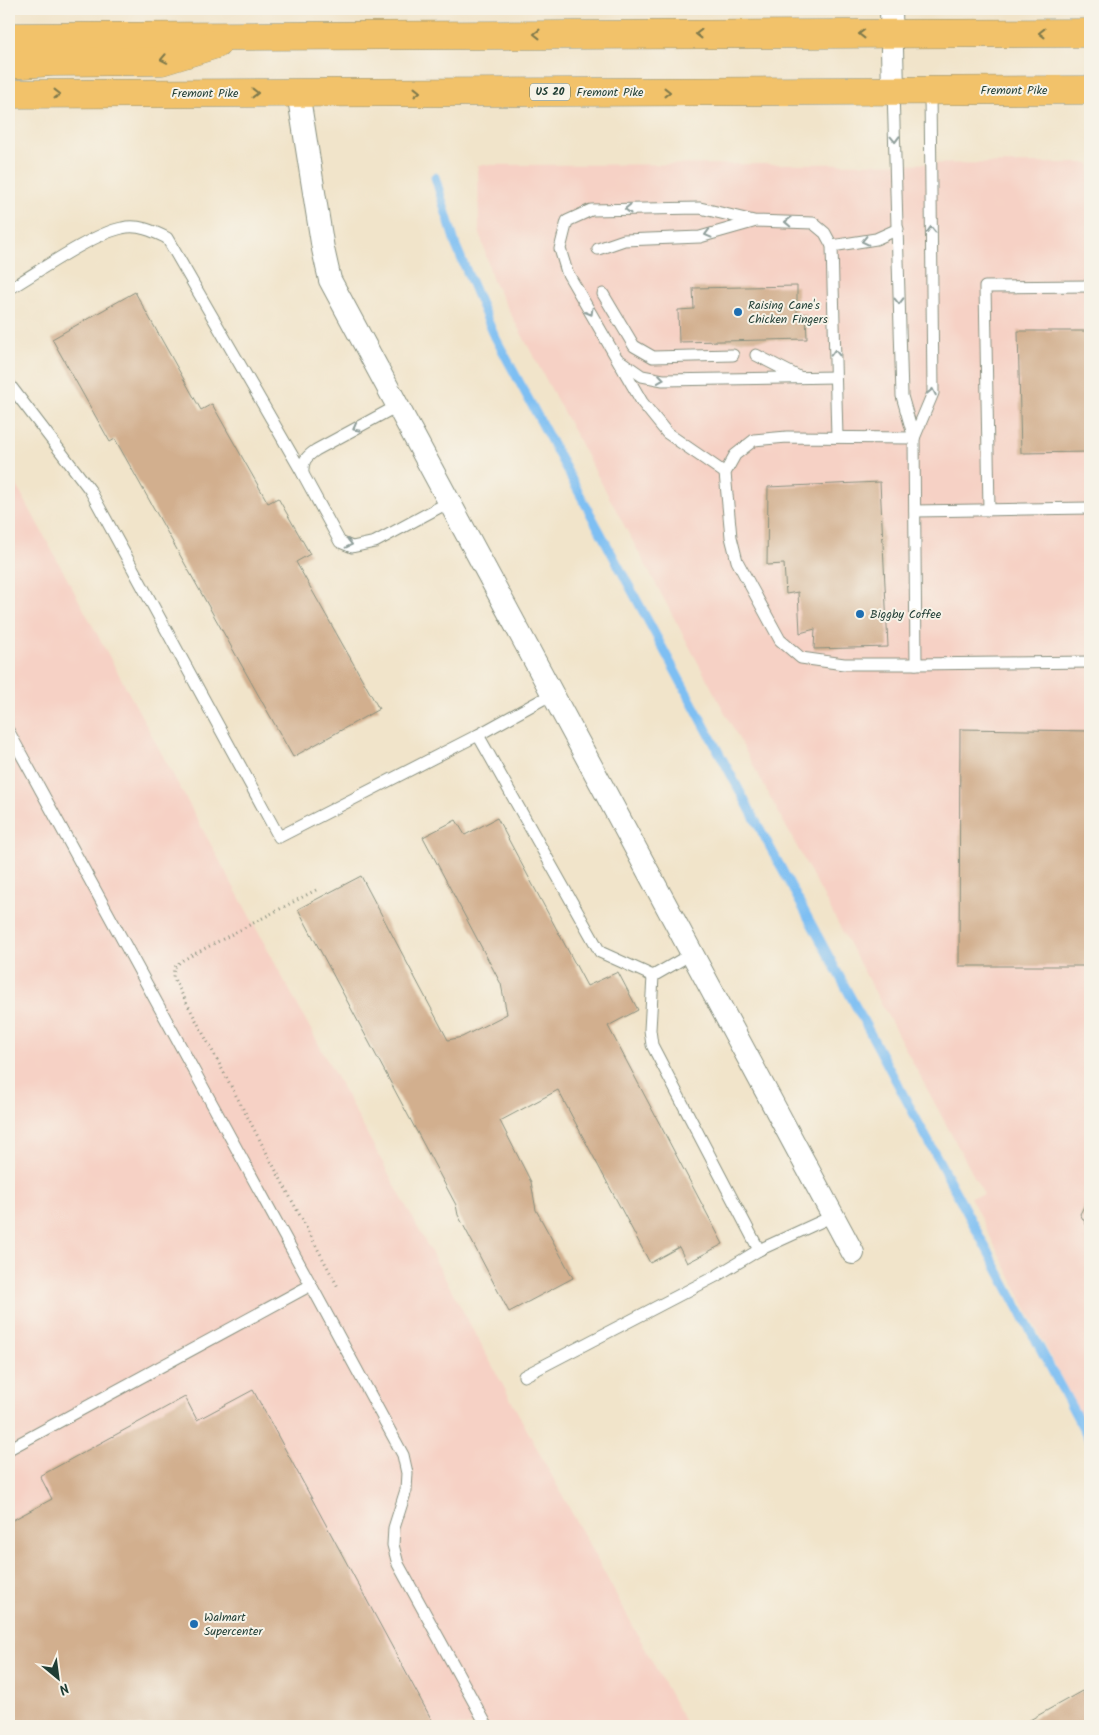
<svg xmlns="http://www.w3.org/2000/svg" width="1099" height="1735" viewBox="0 0 1099 1735" font-family="Kalam,sans-serif">
<rect width="100%" height="100%" fill="#f7f3e8"/>
<filter id="ink" filterUnits="userSpaceOnUse"><feTurbulence type="fractalNoise" baseFrequency=".02" numOctaves="2"/><feDisplacementMap in="SourceGraphic" scale="10" xChannelSelector="R" yChannelSelector="G"/><feConvolveMatrix kernelMatrix="1 2 1 2 8 2 1 2 1" color-interpolation-filters="sRGB"/></filter>
<filter id="wash" filterUnits="userSpaceOnUse"><feTurbulence type="fractalNoise" baseFrequency=".0096" numOctaves="4" result="noise"/><feDisplacementMap in="SourceGraphic" scale="20" xChannelSelector="R" yChannelSelector="G"/><feGaussianBlur stdDeviation="1.12" result="paint"/><feColorMatrix in="noise" values="0 0 0 0 0 0 0 0 0 0 0 0 0 0 0 0 0 1.4 0 .05"/><feComposite in="paint" operator="in"/></filter>
<g filter="url(#wash)">
<rect width="100%" height="100%" fill="#f1e4ca"/>
<g fill="#f6d1c5">
<polygon points="1090,163 1090,1434 970,1197 984,1195 493,281 479,230 478,165"/>
<polygon points="9,471 687,1726 9,1726"/>
</g>
<g fill="none" stroke-linecap="round" stroke-linejoin="round">
<polyline stroke="#7ebff3" stroke-width="9" points="435,177 456,246 494,335 1090,1441"/>
</g>
<g id="blocks">
<g fill="#d2af8e">
<polygon points="797,286 797,314 806,314 807,339 679,342 678,310 694,309 693,288"/>
<polygon points="135,292 201,410 212,404 268,503 278,498 310,554 296,562 379,709 293,757 115,439 110,442 52,339"/>
<polygon points="1018,331 1090,331 1090,452 1021,453"/>
<polygon points="880,482 888,647 814,649 815,629 800,633 798,592 786,594 784,564 767,565 768,487"/>
<polygon points="960,729 1090,731 1086,966 959,966"/>
<polygon points="497,818 587,986 618,972 638,1010 608,1026 723,1244 687,1263 679,1247 650,1263 558,1090 500,1121 531,1182 536,1210 573,1278 509,1312 458,1215 456,1205 298,909 361,876 448,1040 462,1037 507,1014 501,984 423,837 456,820 465,835"/>
<polygon points="1090,1195 1090,1231 1080,1214"/>
<polygon points="253,1390 435,1726 9,1726 9,1522 52,1499 40,1476 185,1397 197,1420"/>
<polygon points="1082,1691 1090,1705 1090,1726 1019,1726"/>
</g>
</g>
</g>
<g filter="url(#ink)">
<use href="#blocks" fill-opacity="0" stroke="#88907f" stroke-width="1"/>
<g fill="none" stroke-linecap="round" stroke-linejoin="round">
<g stroke="#88907f" stroke-width="13">
<g id="service">
<polyline points="893,90 902,396 914,438 916,664 1090,662"/>
<polyline points="832,246 876,239 898,229"/>
<polyline points="598,249 624,240 700,237 753,222"/>
<path d="M9,289C38,272 92,234 122,228C138,224 153,231 167,238L303,474"/>
<polyline points="603,294 634,346 653,357 733,355"/>
<polyline points="756,355 799,377"/>
<polyline points="619,360 642,376 663,380 835,377"/>
<polyline points="9,384 90,490 279,837 478,735 554,693"/>
<path d="M399,405L316,450C306,457 302,461 303,474L340,542L352,547L375,542L451,501"/>
<polyline points="914,438 787,437 754,440 735,455 725,473 731,537 737,561 780,640 801,658 844,664 916,664"/>
<polyline points="914,438 933,393 930,91"/>
<polyline points="725,473 667,433 642,402 567,272 560,249 567,221 591,210 700,208 754,221 813,223 825,233 832,246 837,437"/>
<polyline points="989,510 985,287 1090,286"/>
<polyline points="915,511 1090,508"/>
<polyline points="9,732 311,1285 9,1449"/>
<polyline points="478,735 600,952 653,976 693,953"/>
<polyline points="653,976 650,1030 652,1045 759,1250 833,1216"/>
<polyline points="311,1285 403,1455 407,1473 406,1490 394,1528 393,1545 398,1564 487,1726"/>
<polyline points="524,1376 716,1276 759,1250"/>
</g>
</g>
<g stroke="#88907f" stroke-width="24">
<g id="minor">
<polyline points="891,9 893,90"/>
<polyline points="298,92 323,249 330,280 853,1253"/>
</g>
</g>
<g stroke="#88907f" stroke-width="29">
<g id="trunk">
<polyline points="9,37 1090,33"/>
<polyline points="9,65 52,62 162,61 217,44"/>
<polyline points="9,94 1090,90"/>
</g>
</g>
<polyline stroke="#88907f" stroke-width="3" stroke-dasharray="1 4" stroke-linecap="butt" points="316,890 181,961 174,968 173,977 339,1289"/>
<use href="#service" stroke="#fff" stroke-width="11"/>
<use href="#minor" stroke="#fff" stroke-width="22"/>
<use href="#trunk" stroke="#f2c26a" stroke-width="28"/>
</g>
<defs><path id="oneway-chevron" d="M-2-3.5L2.5 0L-2 3.5" fill="none" stroke-width="1.6" stroke-linecap="round" stroke-linejoin="round" transform="scale(1.25)"/></defs>
<g stroke="#7e794c">
<use href="#oneway-chevron" transform="translate(1042 33) rotate(180)"/>
<use href="#oneway-chevron" transform="translate(537 34) rotate(180)"/>
<use href="#oneway-chevron" transform="translate(699 34) rotate(180)"/>
<use href="#oneway-chevron" transform="translate(862 34) rotate(180)"/>
<use href="#oneway-chevron" transform="translate(164 59) rotate(169)"/>
<use href="#oneway-chevron" transform="translate(417 92)"/>
<use href="#oneway-chevron" transform="translate(667 92)"/>
<use href="#oneway-chevron" transform="translate(255 93)"/>
<use href="#oneway-chevron" transform="translate(57 94)"/>
</g>
<g stroke="#8f9e9a">
<use href="#oneway-chevron" transform="translate(895 139) rotate(88)"/>
<use href="#oneway-chevron" transform="translate(628 209) rotate(179)"/>
<use href="#oneway-chevron" transform="translate(788 222) rotate(-178)"/>
<use href="#oneway-chevron" transform="translate(931 230) rotate(-91)"/>
<use href="#oneway-chevron" transform="translate(708 234) rotate(165)"/>
<use href="#oneway-chevron" transform="translate(865 241) rotate(167)"/>
<use href="#oneway-chevron" transform="translate(899 301) rotate(89)"/>
<use href="#oneway-chevron" transform="translate(590 312) rotate(60)"/>
<use href="#oneway-chevron" transform="translate(835 353) rotate(-92)"/>
<use href="#oneway-chevron" transform="translate(661 379) rotate(8)"/>
<use href="#oneway-chevron" transform="translate(932 392) rotate(-79)"/>
<use href="#oneway-chevron" transform="translate(356 428) rotate(152)"/>
<use href="#oneway-chevron" transform="translate(349 544) rotate(13)"/>
</g>
</g>
<g fill="#1f6fb2" stroke="#f7f3e8" stroke-width="2">
<circle cx="738" cy="312" r="5"/>
<circle cx="860" cy="614" r="5"/>
<circle cx="194" cy="1624" r="5"/>
</g>
<g text-anchor="middle" dominant-baseline="central" stroke-width="4" stroke-linejoin="round" paint-order="stroke">
<rect fill="#f7f3e8" stroke="#60746a" stroke-width="1" x="530" y="83.5" width="40" height="17" rx="4"/>
<g font-size="11" font-weight="bold" fill="#1f3d34">
<text x="550" y="92">US 20</text>
</g>
<g font-size="12" fill="#1f3d34" stroke="#f7f3e8">
<text x="1014" y="90">Fremont Pike</text>
<text x="610" y="92">Fremont Pike</text>
<text x="205" y="93">Fremont Pike</text>
</g>
<g font-size="12" fill="#1f3d34" stroke="#f7f3e8" text-anchor="start">
<text x="748" y="305">Raising Cane's<tspan x="748" dy="14">Chicken Fingers</tspan></text>
<text x="870" y="614">Biggby Coffee</text>
<text x="204" y="1617">Walmart<tspan x="204" dy="14">Supercenter</tspan></text>
</g>
</g>
<rect width="1099" height="1735" fill="none" stroke="#f7f3e8" stroke-width="30"/>
<g transform="translate(58 1678) rotate(151)" stroke="#f7f3e8" stroke-width="4" paint-order="stroke">
<path d="M0-4L9 19L0 12L-9 19Z" fill="#1f3d34"/>
<text y="-8" font-size="14" font-weight="bold" text-anchor="middle" fill="#1f3d34">N</text>
</g>
</svg>
